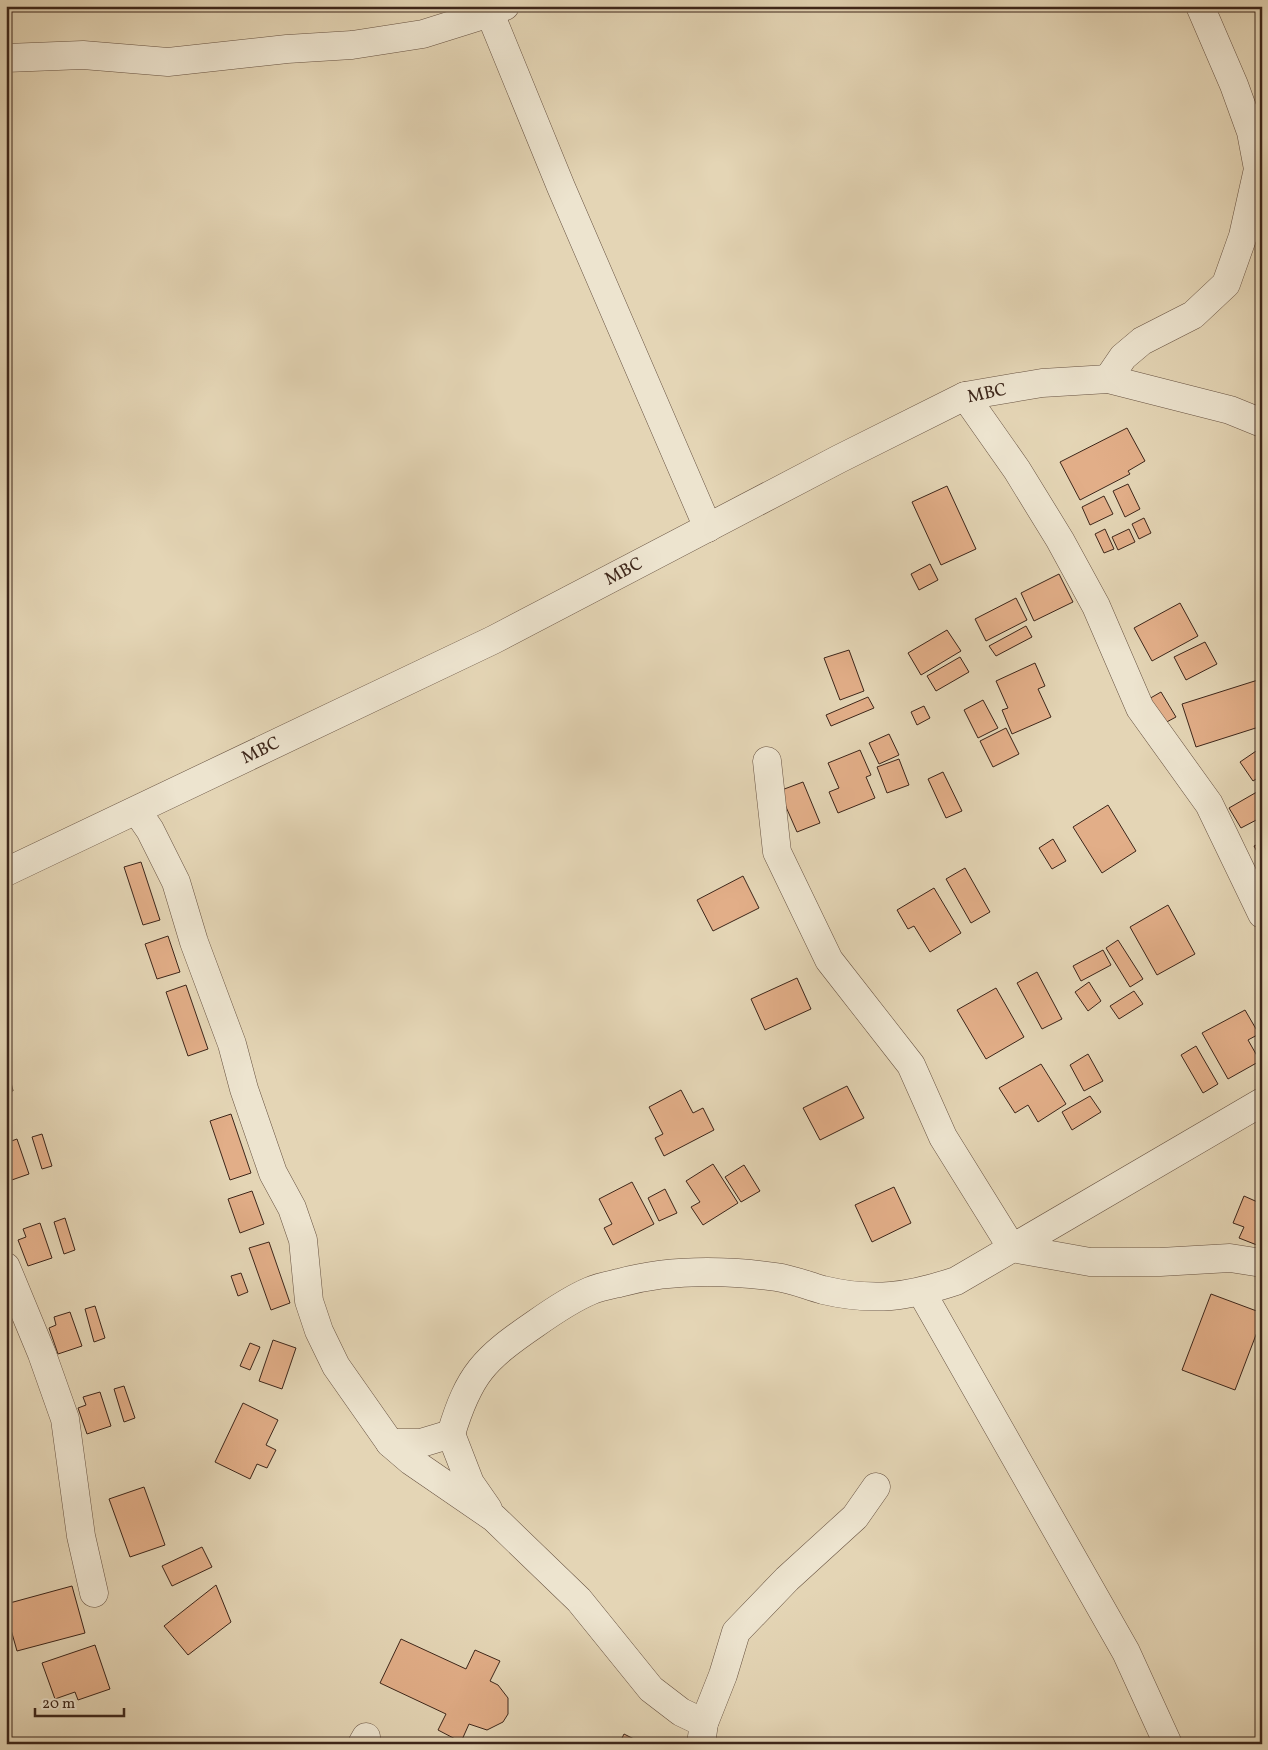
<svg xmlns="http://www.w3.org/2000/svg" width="1268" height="1750" viewBox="0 0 1268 1750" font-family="Vollkorn,serif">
<rect width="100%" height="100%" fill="#e4d5b5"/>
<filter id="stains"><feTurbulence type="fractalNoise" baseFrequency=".004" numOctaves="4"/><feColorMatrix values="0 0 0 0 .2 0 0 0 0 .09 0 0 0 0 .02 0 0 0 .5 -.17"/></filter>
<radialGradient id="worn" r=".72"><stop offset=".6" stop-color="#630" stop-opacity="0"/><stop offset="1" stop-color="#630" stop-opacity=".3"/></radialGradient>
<g fill="#e2ae88" stroke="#3d261a">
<polygon points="1127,428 1145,461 1128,471 1130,474 1080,500 1060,462"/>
<polygon points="1128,484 1140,509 1125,517 1113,491"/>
<polygon points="947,486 976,549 941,565 912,502"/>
<polygon points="1104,496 1113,514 1090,525 1082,507"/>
<polygon points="1144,518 1151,533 1139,539 1132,524"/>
<polygon points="1105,529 1114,549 1104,553 1095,534"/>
<polygon points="1129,529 1135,542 1118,550 1112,537"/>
<polygon points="930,564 938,580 919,590 911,574"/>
<polygon points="1059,574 1073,602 1034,621 1021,593"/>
<polygon points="1016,598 1027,620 986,641 975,619"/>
<polygon points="1180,603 1198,636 1152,661 1134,628"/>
<polygon points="1026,626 1032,637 996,656 989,646"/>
<polygon points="947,630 961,651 921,675 908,653"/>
<polygon points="1205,642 1217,664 1186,680 1174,657"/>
<polygon points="849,650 864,691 840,700 824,658"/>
<polygon points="960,657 969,672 936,691 927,676"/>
<polygon points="1035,663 1045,686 1038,689 1051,717 1012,734 1002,710 1008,708 996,681"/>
<polygon points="1261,679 1262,726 1196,747 1182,704"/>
<polygon points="1161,692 1176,717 1161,725 1147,700"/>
<polygon points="868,697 874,708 831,726 826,715"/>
<polygon points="983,700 998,728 978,738 964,710"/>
<polygon points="924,706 930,718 917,725 911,712"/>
<polygon points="1006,728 1019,754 993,767 980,741"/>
<polygon points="889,734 899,755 879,764 869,743"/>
<polygon points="1262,747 1262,775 1253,781 1240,762"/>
<polygon points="860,750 871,775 866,777 875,798 838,813 829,792 839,788 828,763"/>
<polygon points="899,759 909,785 887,793 877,767"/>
<polygon points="943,772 962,811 946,818 928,779"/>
<polygon points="803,782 820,823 797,832 779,791"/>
<polygon points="1262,789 1262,817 1241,828 1229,808"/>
<polygon points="1108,805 1136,851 1102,873 1073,827"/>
<polygon points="1053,839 1066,861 1052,869 1039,848"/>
<polygon points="1262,842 1262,861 1254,846"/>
<polygon points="141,862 160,920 143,925 124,867"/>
<polygon points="965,868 990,912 971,923 946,879"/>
<polygon points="743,876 759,908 713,931 697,900"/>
<polygon points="934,888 961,933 930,952 914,926 908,929 897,910"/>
<polygon points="1168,905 1195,954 1157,975 1130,927"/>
<polygon points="168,936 180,972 157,979 145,944"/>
<polygon points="1118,940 1143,979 1130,987 1106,948"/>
<polygon points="1103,950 1111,965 1081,981 1073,966"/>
<polygon points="1037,972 1062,1019 1042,1029 1017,983"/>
<polygon points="797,978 811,1009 765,1030 751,999"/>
<polygon points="1089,982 1101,1001 1088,1011 1075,992"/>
<polygon points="186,985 208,1049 188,1056 166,992"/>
<polygon points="996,988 1024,1037 986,1059 957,1010"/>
<polygon points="1134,991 1143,1004 1119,1019 1110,1006"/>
<polygon points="1245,1010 1259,1034 1248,1040 1260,1061 1228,1079 1202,1033"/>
<polygon points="1196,1046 1218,1084 1203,1093 1181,1055"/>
<polygon points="1088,1054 1103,1081 1084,1091 1070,1065"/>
<polygon points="6,1060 13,1091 6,1092"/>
<polygon points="1041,1064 1066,1104 1038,1122 1028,1105 1015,1113 999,1088"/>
<polygon points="847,1086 864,1118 820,1140 803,1108"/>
<polygon points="681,1090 693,1113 703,1108 714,1130 664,1156 655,1138 663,1134 649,1107"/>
<polygon points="1090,1096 1101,1112 1072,1130 1062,1112"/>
<polygon points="231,1114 251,1173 230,1180 210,1121"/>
<polygon points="42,1134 52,1166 42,1169 32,1137"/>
<polygon points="17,1139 29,1174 6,1182 6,1143"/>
<polygon points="713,1164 738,1203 703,1225 691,1207 700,1202 686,1181"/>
<polygon points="744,1165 760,1191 741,1202 725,1177"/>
<polygon points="632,1182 654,1224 613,1245 604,1228 612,1224 599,1199"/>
<polygon points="894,1187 911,1223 872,1242 855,1205"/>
<polygon points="665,1189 677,1213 659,1221 648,1198"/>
<polygon points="252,1191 264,1224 240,1233 228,1199"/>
<polygon points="1244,1196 1262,1204 1262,1247 1239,1238 1244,1227 1233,1223"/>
<polygon points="65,1218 75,1250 64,1254 54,1222"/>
<polygon points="40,1223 52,1258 28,1266 18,1240 26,1237 23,1229"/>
<polygon points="269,1242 290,1303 271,1310 249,1248"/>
<polygon points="241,1273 248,1292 238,1296 231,1276"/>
<polygon points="1211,1294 1262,1313 1262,1319 1235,1390 1182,1370"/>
<polygon points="95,1306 105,1338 94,1342 85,1309"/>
<polygon points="70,1312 82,1346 58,1354 49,1328 56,1325 54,1317"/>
<polygon points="273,1340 296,1348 282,1389 259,1381"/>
<polygon points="250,1343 260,1347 250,1370 240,1366"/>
<polygon points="6,1377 11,1394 6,1395"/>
<polygon points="124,1386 135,1418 124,1422 114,1389"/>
<polygon points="100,1392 111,1426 87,1434 78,1408 86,1405 83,1397"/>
<polygon points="243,1403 278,1420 266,1445 276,1450 267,1468 257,1464 250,1479 215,1462"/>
<polygon points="144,1487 165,1545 130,1557 109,1499"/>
<polygon points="202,1547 212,1567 172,1586 162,1566"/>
<polygon points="216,1585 231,1622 188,1655 164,1626"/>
<polygon points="72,1586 85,1633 17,1651 6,1612 6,1604"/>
<polygon points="401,1639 466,1669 475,1650 500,1661 490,1681 498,1685 508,1698 508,1714 503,1722 487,1730 469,1724 461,1742 438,1730 446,1714 380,1683"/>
<polygon points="95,1645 110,1689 78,1700 75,1692 55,1699 42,1663"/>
<polygon points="624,1734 644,1744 619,1744"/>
</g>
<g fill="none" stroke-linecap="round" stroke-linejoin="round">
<g stroke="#675241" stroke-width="29">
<g id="street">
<polyline points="487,6 561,187 708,528"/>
<polyline points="6,58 83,55 168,62 287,49 352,45 423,34 490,13 505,6"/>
<polyline points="1108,379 1123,357 1142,341 1193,315 1226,284 1243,236 1258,169 1251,132 1234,85 1200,6"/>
<polyline points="965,396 1017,470 1060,540 1096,606 1140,708 1209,804 1262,914"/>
<polyline points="767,761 777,852 829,960 911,1065 943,1137 1012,1248 1090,1262 1160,1262 1230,1258 1262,1263"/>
<polyline points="137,811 150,830 176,882 194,942 232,1044 244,1089 273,1173 292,1208 303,1240 309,1301 319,1331 336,1366 390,1443 411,1461 494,1518 579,1600 651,1689 681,1712 704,1723"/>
<polyline points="6,872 493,640 839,459 965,396 1042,383 1108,379 1230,410 1262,423"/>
<polyline points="6,1267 42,1354 65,1419 81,1536 94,1593"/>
<polyline points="922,1293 1126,1652 1168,1744"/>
<polyline points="451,1434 470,1483 488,1509"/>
<path d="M390,1443H421L451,1434C469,1374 484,1359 535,1324C552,1312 571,1299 590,1291C599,1287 610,1285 619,1283C670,1269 724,1270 776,1277C792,1279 808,1286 823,1290C874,1302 908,1297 956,1281L1262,1102"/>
<polyline points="362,1744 366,1737"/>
<polyline points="701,1744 704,1723 723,1675 736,1632 787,1579 855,1517 876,1487"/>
</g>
</g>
<use href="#street" stroke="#ede4cf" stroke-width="28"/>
</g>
<g text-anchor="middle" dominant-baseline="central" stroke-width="4" stroke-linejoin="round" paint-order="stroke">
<g font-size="18" fill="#3d261a" stroke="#ede4cf">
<text transform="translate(987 394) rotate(-12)">MBC</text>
<text transform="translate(624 572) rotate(-28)">MBC</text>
<text transform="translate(261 751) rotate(-26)">MBC</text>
</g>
</g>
<rect width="1268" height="1750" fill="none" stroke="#e4d5b5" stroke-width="25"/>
<rect x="8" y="8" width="1253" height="1735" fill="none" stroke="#3d261a" stroke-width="2.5"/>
<rect x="12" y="12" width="1243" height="1725" fill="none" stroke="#3d261a"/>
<path d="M35 1708v8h89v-8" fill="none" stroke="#3d261a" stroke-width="2.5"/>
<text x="42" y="1708" font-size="15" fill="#3d261a" stroke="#ede4cf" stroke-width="4" paint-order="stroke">20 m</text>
<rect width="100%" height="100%" filter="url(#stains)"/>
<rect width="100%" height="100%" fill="url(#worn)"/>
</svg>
